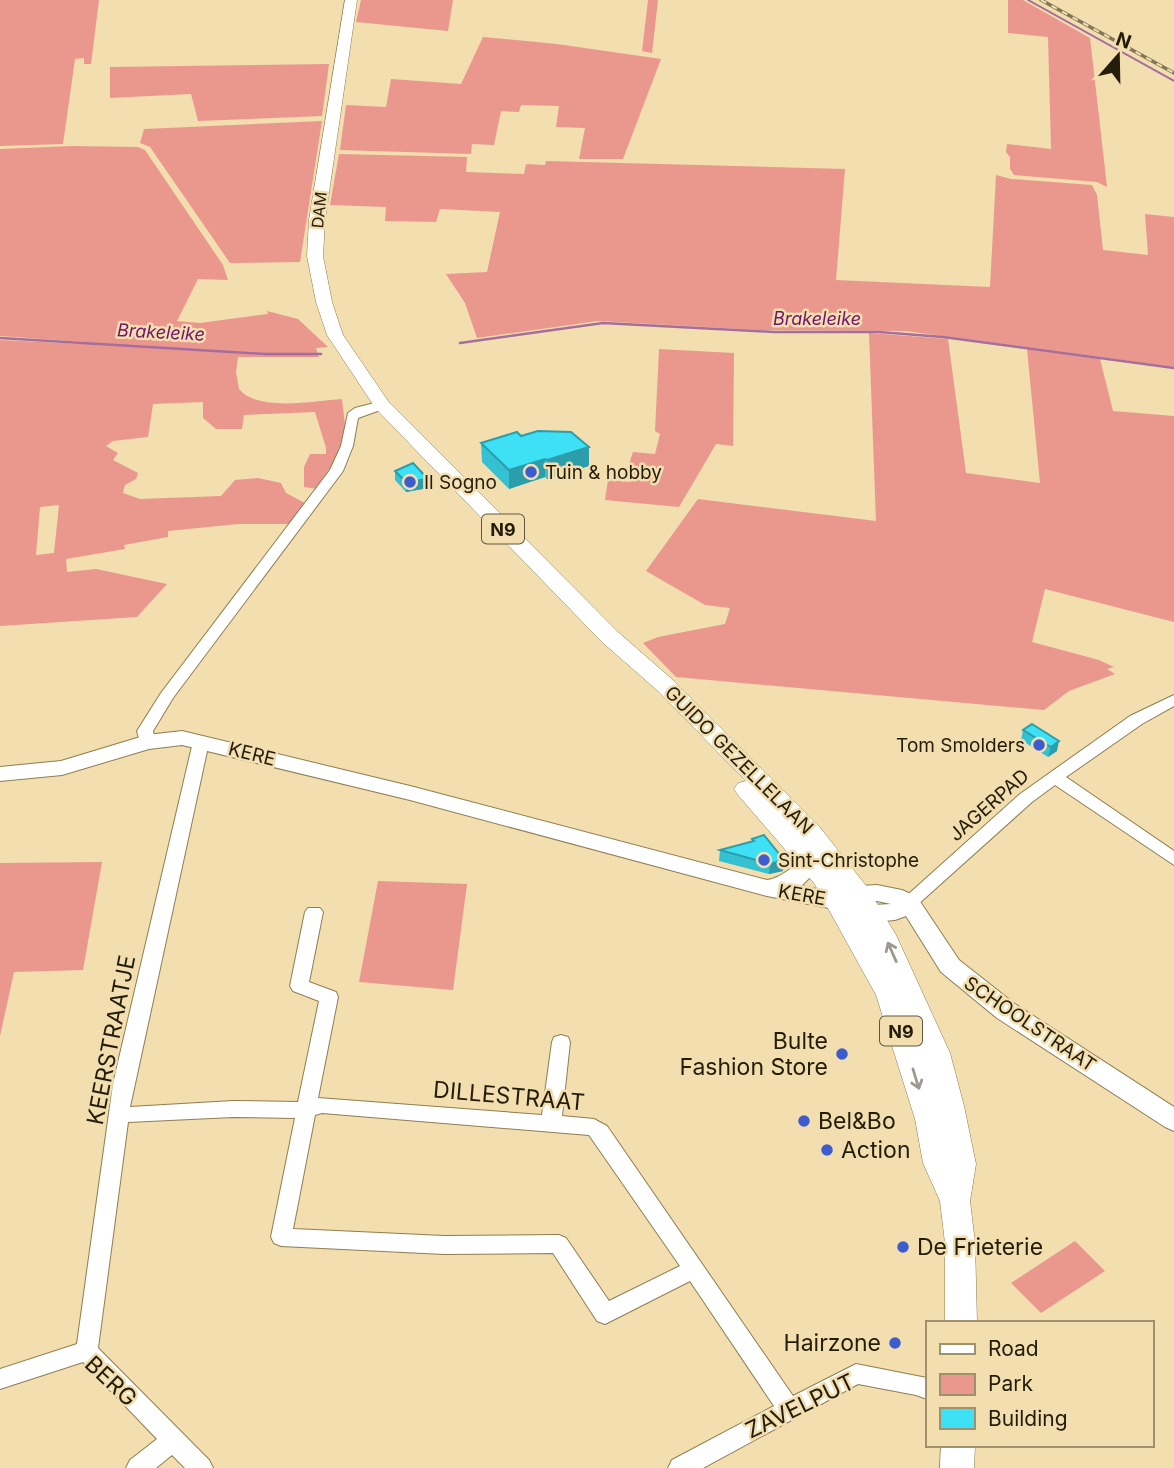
<svg xmlns="http://www.w3.org/2000/svg" width="1174" height="1468" viewBox="0 0 1174 1468" font-family="Inter,sans-serif">
<rect width="100%" height="100%" fill="#f2deaf"/>
<g fill="#ea988e" fill-rule="evenodd">
<polygon points="0,0 99,0 91,64 84,64 84,58 75,59 63,144 0,146"/>
<polygon points="361,0 453,0 448,31 356,22"/>
<polygon points="648,0 658,0 652,53 642,51"/>
<polygon points="1008,0 1023,0 1090,38 1107,187 1097,182 1014,175 1010,169 1010,157 1006,152 1007,144 1051,149 1048,37 1008,33"/>
<polygon points="483,37 557,44 661,59 623,159 579,159 585,128 556,127 559,106 521,105 519,112 501,111 494,145 472,144 471,154 340,150 346,105 386,107 391,79 461,84"/>
<polygon points="329,64 322,116 198,121 191,94 110,98 110,67"/>
<polygon points="322,121 300,262 230,263 150,147 140,143 144,129"/>
<path d="M72,146L138,147L145,150L223,265L228,280L198,279L177,321L200,323L268,314L267,311L298,319L328,347L316,348L319,357H238L236,372L239,389C257,412 315,401 342,399L346,434L337,457L317,489L304,487V467L310,454H326V448L315,412L244,415L242,429H216L203,418V402L153,404L148,437L113,441L106,446L118,453L113,460L138,473L136,479L125,485L123,493L140,499L221,496L235,480L258,478L281,483L286,493L305,503L290,524H238L168,531V537L124,545L125,549L66,559L67,572L96,569L167,584L137,617L0,626V340L83,344L84,342L0,336V149ZM59,505L54,553L36,555L40,507Z"/>
<polygon points="339,154 467,157 466,172 524,174 526,164 545,165 546,161 845,169 836,280 990,287 996,175 1011,179 1092,185 1097,195 1103,250 1148,255 1145,214 1174,217 1174,367 905,331 758,330 598,321 477,338 465,303 446,274 487,272 500,212 440,209 436,222 385,221 386,207 330,205"/>
<polygon points="869,333 948,339 966,473 1040,483 1027,349 1100,359 1113,411 1174,416 1174,622 1045,589 1032,642 1099,660 1114,667 1107,669 1115,674 1069,691 1044,710 676,677 643,643 658,637 725,624 730,608 705,605 646,571 698,499 876,521"/>
<polygon points="659,349 734,353 733,446 716,444 679,507 605,500 608,480 629,482 632,473 626,473 633,452 655,454 660,434 655,431"/>
<polygon points="102,862 83,970 14,972 0,1036 0,863"/>
<polygon points="378,881 467,884 453,990 359,982"/>
<polygon points="1075,1241 1105,1271 1041,1313 1011,1283"/>
</g>
<g fill="none" stroke-linecap="round" stroke-linejoin="round">
<polyline stroke="#a56e9c" stroke-width="2" points="1028,0 1174,81"/>
<g stroke="#a56e9c" stroke-width="2.5">
<polyline points="0,338 265,354 321,354"/>
<polyline points="460,343 603,323 774,332 879,332 943,337 1174,368"/>
</g>
<g stroke="#907d51" stroke-width="2">
<g id="street">
<polygon points="382,401 388,405 386,408 358,418 353,446 343,471 173,698 153,731 155,742 153,746 141,746 137,731 161,693 330,470 341,446 348,413 355,408"/>
<polygon points="1174,695 1174,706 1142,724 1066,777 1174,851 1174,865 1055,785 1032,802 915,907 903,907 900,903 903,899 1020,794 1130,716"/>
<path d="M201,737L209,742L130,1107L233,1101L298,1102L319,1001L293,991L290,986L305,912L308,908H320L323,912L309,982L336,992L338,997L318,1098L542,1115L552,1042L554,1037L561,1035L568,1037L570,1042L562,1116L594,1119L607,1126L793,1396L856,1364L927,1378V1399L916,1395L858,1384L703,1468H668L672,1460L774,1406L690,1281L605,1324L597,1321L553,1253L444,1254L281,1246L274,1243L271,1237L295,1118L233,1117L128,1122L98,1348L209,1460L213,1468H185L172,1455L156,1468H126L130,1460L157,1439L83,1362L0,1389V1369L77,1344L113,1084L193,742ZM322,1113L589,1135L680,1266L609,1301L566,1238L559,1235L444,1236L293,1229L315,1115Z"/>
</g>
</g>
<g stroke="#907d51" stroke-width="2">
<path id="secondary" d="M182,731L410,786L767,880C787,878 800,854 820,859L823,865L801,886L838,893L860,886L877,885L902,890L917,897L959,960L1015,1004L1174,1107V1131L1165,1127L997,1018L941,972L906,916L895,920L871,922L834,909L767,896L410,800L182,745L149,749L62,775L0,781V767L61,761L147,735ZM877,901L891,904L873,905L863,902Z"/>
</g>
<g stroke="#907d51" stroke-width="1">
<g id="primary">
<polygon points="345,0 357,0 325,220 323,256 332,302 343,335 388,401 618,632 674,681 818,825 867,887 896,935 950,1053 964,1106 976,1164 970,1201 975,1243 977,1323 945,1323 945,1243 940,1201 923,1163 915,1119 876,995 814,883 738,795 734,789 738,783 746,781 658,691 602,642 376,409 327,335 316,302 307,256 309,220"/>
<polygon points="941,1445 975,1445 974,1468 940,1468"/>
</g>
</g>
<use href="#street" fill="#fff" fill-rule="evenodd"/>
<use href="#secondary" fill="#fff" fill-rule="evenodd"/>
<use href="#primary" fill="#fff" fill-rule="evenodd"/>
<g stroke="#837657" stroke-width="3.5">
<polyline id="rail" points="1041,0 1174,73"/>
</g>
<use href="#rail" stroke="#f2deaf" stroke-width="2" stroke-dasharray="6" stroke-linecap="butt"/>
</g>
<g fill="#34c1d2">
<polygon points="521,436 589,447 589,466 547,479 545,477 509,489 482,462 481,443"/>
<polygon points="395,471 428,479 428,488 406,492 395,480"/>
<polygon points="1023,730 1057,751 1048,757 1021,740"/>
<polygon points="752,839 783,871 769,874 719,861 720,850 752,841"/>
</g>
<g fill="#2b9dab">
<polygon points="589,447 589,466 547,479 547,460"/>
<polygon points="545,459 545,477 509,489 509,470"/>
<polygon points="428,479 428,488 406,492 406,482"/>
<polygon points="1059,741 1057,751 1048,757 1051,747"/>
<polygon points="784,860 783,871 769,874 770,864"/>
</g>
<g fill="#3de0f4" stroke="#2b9dab" stroke-width="2">
<polygon points="538,431 571,432 589,447 547,460 545,459 509,470 481,443 517,432 521,436"/>
<polygon points="413,463 428,479 406,482 395,471"/>
<polygon points="1032,724 1059,741 1051,747 1023,730"/>
<polygon points="764,835 784,860 770,864 720,850 754,841 752,839"/>
</g>
<defs><path id="oneway-shaft" d="M-6 0H5M1.5-3L5.5 0L1.5 3" fill="none" stroke-width="1.6" stroke-linecap="round" stroke-linejoin="round" transform="scale(1.75)"/></defs>
<g stroke="#9c9991">
<use href="#oneway-shaft" transform="translate(892 952) rotate(-114)"/>
<use href="#oneway-shaft" transform="translate(916 1079) rotate(73)"/>
</g>
<g fill="#3d5dcf" stroke="#f2deaf" stroke-width="2.5">
<circle cx="531" cy="472" r="7"/>
<circle cx="410" cy="482" r="7"/>
<circle cx="1039" cy="745" r="7"/>
<circle cx="764" cy="860" r="7"/>
<circle cx="842" cy="1054" r="7"/>
<circle cx="804" cy="1121" r="7"/>
<circle cx="827" cy="1150" r="7"/>
<circle cx="903" cy="1247" r="7"/>
<circle cx="895" cy="1343" r="7"/>
</g>
<g text-anchor="middle" dominant-baseline="central" stroke-width="5" stroke-linejoin="round" paint-order="stroke">
<g font-size="16" fill="#241d0b" stroke="#f2deaf">
<text transform="translate(319 210) rotate(-84)">DAM</text>
</g>
<g font-size="18" font-style="italic" fill="#6f1570" stroke="#f2deaf">
<text x="817" y="318">Brakeleike</text>
<text transform="translate(161 332) rotate(3)">Brakeleike</text>
</g>
<g fill="#f2deaf" stroke="#62573c" stroke-width="2">
<rect x="482" y="514.5" width="42" height="29" rx="5"/>
<rect x="880" y="1016.5" width="42" height="29" rx="5"/>
</g>
<g font-size="18" font-weight="bold" fill="#241d0b">
<text x="503" y="529">N9</text>
<text x="901" y="1031">N9</text>
</g>
<g font-size="19" fill="#241d0b" stroke="#f2deaf" text-anchor="start">
<text x="545" y="472">Tuin &amp; hobby</text>
<text x="424" y="482">Il Sogno</text>
<text x="1025" y="745" text-anchor="end">Tom Smolders</text>
<text x="778" y="860">Sint-Christophe</text>
</g>
<g font-size="19" fill="#241d0b" stroke="#f2deaf">
<text transform="translate(252 754) rotate(14)">KERE</text>
<text transform="translate(739 760) rotate(45)">GUIDO GEZELLELAAN</text>
<text transform="translate(989 805) rotate(-41)">JAGERPAD</text>
<text transform="translate(802 895) rotate(10)">KERE</text>
<text transform="translate(1030 1024) rotate(34)">SCHOOLSTRAAT</text>
</g>
<g font-size="23" fill="#241d0b" stroke="#f2deaf">
<text transform="translate(111 1040) rotate(-79)">KEERSTRAATJE</text>
<text transform="translate(509 1096) rotate(5)">DILLESTRAAT</text>
<text transform="translate(111 1381) rotate(43)">BERG</text>
<text transform="translate(800 1406) rotate(-26)">ZAVELPUT</text>
</g>
<g font-size="23" fill="#241d0b" stroke="#f2deaf" text-anchor="start">
<text x="828" y="1041" text-anchor="end">Bulte<tspan x="828" dy="26">Fashion Store</tspan></text>
<text x="818" y="1121">Bel&amp;Bo</text>
<text x="841" y="1150">Action</text>
<text x="917" y="1247">De Frieterie</text>
<text x="881" y="1343" text-anchor="end">Hairzone</text>
</g>
</g>
<rect x="926" y="1321" width="228" height="126" fill="#f2deaf" stroke="#a0916d" stroke-width="2"/>
<rect x="940" y="1344" width="35" height="10" fill="#ffffff" stroke="#a0916d" stroke-width="2"/>
<text x="988" y="1356" font-size="21" fill="#241d0b">Road</text>
<rect x="940" y="1374" width="35" height="21" fill="#ea988e" stroke="#a0916d" stroke-width="2"/>
<text x="988" y="1391" font-size="21" fill="#241d0b">Park</text>
<rect x="940" y="1408" width="35" height="21" fill="#3de0f4" stroke="#a0916d" stroke-width="2"/>
<text x="988" y="1426" font-size="21" fill="#241d0b">Building</text>
<g transform="translate(1118 56) rotate(20)" stroke="#f2deaf" stroke-width="5" paint-order="stroke">
<path d="M0-5L12 26L0 18L-12 26Z" fill="#241d0b"/>
<text y="-10" font-size="19" font-weight="bold" text-anchor="middle" fill="#241d0b">N</text>
</g>
</svg>
